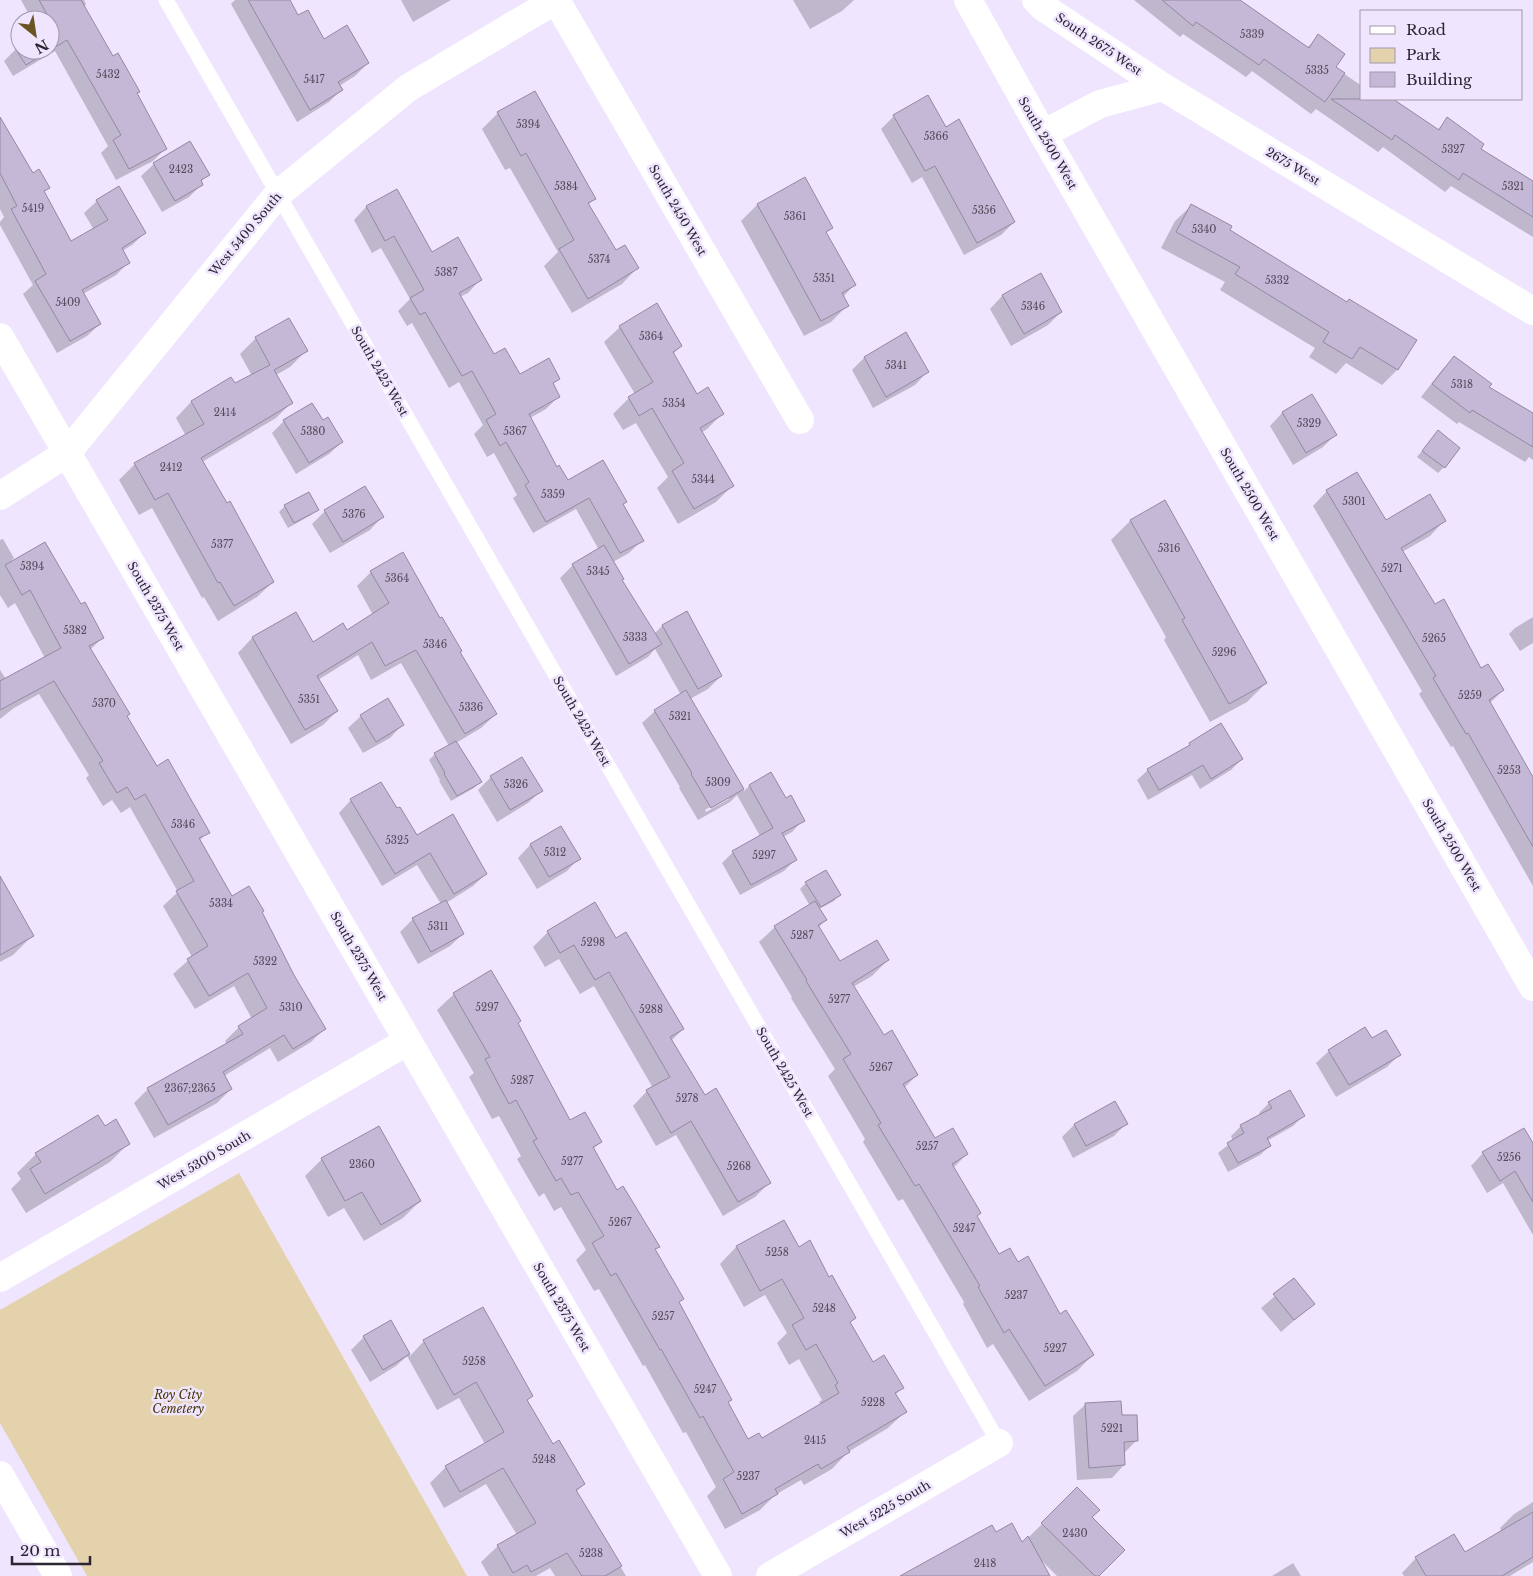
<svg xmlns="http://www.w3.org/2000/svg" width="1533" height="1576" viewBox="0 0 1533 1576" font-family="'Libre Baskerville',serif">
<rect width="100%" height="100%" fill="#efe5fe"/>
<polygon fill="#e4d2ac" points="239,1173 467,1576 87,1576 0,1423 0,1310"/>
<g fill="#0003" fill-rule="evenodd">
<polygon points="21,0 84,0 86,4 84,7 112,58 136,94 165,149 153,161 116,180 101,153 108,146 55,51 13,76 4,61 16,49 20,47 20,50 50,50 50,20 32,20"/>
<polygon points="235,0 288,0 298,17 323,40 368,63 355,76 339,86 341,90 329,102 297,122 231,4"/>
<polygon points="401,0 451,0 413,22"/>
<polygon points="793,0 854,0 842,11 810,29"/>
<polygon points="1134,0 1216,0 1307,48 1318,36 1334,67 1362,86 1362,99 1394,99 1393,100 1437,130 1448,119 1479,149 1533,183 1533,237 1451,186 1445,192 1383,147 1378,152 1316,109 1311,114 1252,71 1246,77 1183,34 1180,37"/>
<polygon points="535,93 594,199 588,205 615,251 637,268 622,284 572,313 544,266 558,252 510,168 505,170 482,129 498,113"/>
<polygon points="894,116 945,128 1014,222 1001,235 964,255 922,177 912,183 881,129"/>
<polygon points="0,120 33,175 48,188 43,193 71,243 94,230 84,213 97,201 145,233 132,245 122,251 129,262 116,275 83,294 100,324 87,336 57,353 23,294 33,285 0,225 0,222 4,217 0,209"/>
<polygon points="154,164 208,175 200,182 202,184 189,197 162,212 141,176"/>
<polygon points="805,179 832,227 825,233 854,285 843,297 848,305 831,322 804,336 741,221 757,205"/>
<path d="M397,191L432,253L480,280L468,293L460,297L493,356L520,376L559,378L552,385L559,396L546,409L530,418L557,468L567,482L626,502L622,505L642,540L629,553L613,562L621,580L654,634L662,626L686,613L721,676L708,689L690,699L744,791L749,786L771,774L785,800L803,820L792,832L783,837L795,860L784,871L740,895L722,863L733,852L760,836L737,795L730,802L698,820L679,788L680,787L642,723L655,711L681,695L655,649L648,657L616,676L560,578L573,565L599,550L576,509L533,533L513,498L517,495L494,453L487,457L474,434L483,425L459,382L449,388L412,323L407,326L398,311L410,299L381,248L372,253L354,220L366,207ZM729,796V799L706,812L705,810Z"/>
<polygon points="1191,206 1228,231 1347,303 1415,341 1397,370 1382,385 1346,363 1336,374 1309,357 1315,348 1220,290 1225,282 1161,248 1175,221"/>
<polygon points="1040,275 1061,312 1048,325 1011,346 990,309 1002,296"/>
<polygon points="620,327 681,346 673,354 697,395 722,414 707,429 701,433 732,486 716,502 678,524 657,488 668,477 636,423 623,430 613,414 629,398 635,394 604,342"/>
<polygon points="906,334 927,372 915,385 873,408 852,370 864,358"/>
<polygon points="256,338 306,351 290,367 276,375 291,403 276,418 202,462 273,582 257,597 218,621 204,597 202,598 152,508 139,515 119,480 135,464 186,436 176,418 191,402 231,379 235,385 252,376 240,354"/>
<polygon points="1454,357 1488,388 1533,415 1533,460 1529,457 1525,462 1459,422 1457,424 1421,397 1442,370"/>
<polygon points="1312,395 1335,435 1323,447 1293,465 1270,426 1282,413"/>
<polygon points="284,421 322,422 342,442 329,454 296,474 272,433"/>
<polygon points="1438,432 1444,467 1438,473 1417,457"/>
<polygon points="1327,491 1386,522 1444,521 1430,536 1402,552 1434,606 1481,669 1503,690 1490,703 1533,780 1533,886 1453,746 1451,747 1419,694 1422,691 1313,506"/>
<polygon points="1165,502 1266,683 1247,702 1210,722 1164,640 1166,637 1111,540 1130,521"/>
<polygon points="285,506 317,509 311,515 288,528 279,512"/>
<polygon points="325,511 382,517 370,530 330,553 312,524"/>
<polygon points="3,539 14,558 9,563 81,605 102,638 90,650 126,717 157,768 208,832 199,841 232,897 261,913 293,976 325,1028 311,1042 278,1062 270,1048 224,1076 231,1089 217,1103 154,1138 134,1103 148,1089 227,1045 225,1041 239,1027 252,1019 234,986 195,1009 173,974 192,957 163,906 178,892 130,807 121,813 112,800 103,806 86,778 89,775 39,694 14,708 0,719 0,670 6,679 45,658 15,603 8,608 0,595 0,540"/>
<polygon points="371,572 459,653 496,714 481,728 456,743 480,782 474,788 451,801 439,781 440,780 429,760 435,754 449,746 401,663 371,680 358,655 318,680 337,711 323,725 291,744 238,653 252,638 296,614 313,644 347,631 373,615 357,586"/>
<polygon points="1533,617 1533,643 1520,651 1509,634 1515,628"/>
<polygon points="361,716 402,725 390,738 363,753 348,728"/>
<polygon points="1190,744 1242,759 1231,770 1200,789 1192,775 1148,800 1137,780 1148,770 1185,749"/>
<polygon points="491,777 541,791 528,803 497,822 478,790"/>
<polygon points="351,800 486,874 473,886 446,903 463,934 450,946 418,964 400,932 413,919 441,904 417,865 382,886 339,813"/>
<polygon points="561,827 579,858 567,871 537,889 518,858 530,845"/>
<polygon points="806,883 839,895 834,901 819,909 826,920 818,928 839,963 888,960 872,976 853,987 883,1036 917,1075 904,1088 935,1140 967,1154 953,1168 976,1217 999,1255 1017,1263 1093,1355 1077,1371 1029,1401 993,1344 987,1348 963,1304 964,1302 903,1199 898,1201 863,1142 865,1139 828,1076 835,1069 791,998 792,997 759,942 775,927 810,906 800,889"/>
<polygon points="0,892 32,936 13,955 0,962"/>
<polygon points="548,932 615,940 683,1029 671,1041 704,1097 769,1183 755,1197 723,1216 676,1135 656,1146 633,1106 647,1091 653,1088 594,986 580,994 559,959 545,967 533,947"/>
<polygon points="454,994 517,1024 569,1122 601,1142 593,1149 617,1191 658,1247 654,1250 682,1299 678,1303 727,1403 748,1440 762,1440 821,1405 819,1402 822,1400 799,1359 789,1365 777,1343 787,1333 765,1295 744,1307 720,1264 736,1247 784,1222 798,1248 829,1278 855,1318 850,1323 873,1363 902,1388 895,1395 905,1412 888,1428 848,1452 832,1469 804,1485 801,1480 775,1495 760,1510 725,1529 707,1496 716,1487 686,1432 683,1433 645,1365 643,1366 599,1289 594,1291 576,1260 586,1250 561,1207 554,1211 544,1193 539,1197 517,1159 521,1156 499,1116 492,1119 469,1077 474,1073 437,1010"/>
<polygon points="1371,1040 1399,1055 1387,1067 1336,1097 1316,1063 1329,1051"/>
<polygon points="1269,1103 1303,1116 1293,1126 1267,1141 1270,1146 1260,1155 1228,1172 1218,1153 1233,1141 1231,1136 1241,1126 1261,1115 1259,1113"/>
<polygon points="1126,1124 1114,1136 1073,1158 1062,1137 1074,1125"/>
<polygon points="105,1128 129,1143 110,1162 26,1213 11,1189 21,1179 17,1173 36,1154"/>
<polygon points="1533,1145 1533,1235 1503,1183 1487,1193 1471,1166 1483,1153"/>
<polygon points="322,1159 420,1201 403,1218 364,1241 344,1208 328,1217 305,1176"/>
<polygon points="1294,1280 1313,1304 1281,1332 1261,1308"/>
<polygon points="390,1322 410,1356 424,1341 532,1396 526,1401 552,1445 584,1484 576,1492 626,1576 555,1576 550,1568 536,1576 489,1576 481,1562 498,1546 517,1535 486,1484 444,1508 430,1483 446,1467 485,1444 459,1398 437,1410 407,1356 396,1366 370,1382 351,1350 364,1337"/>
<polygon points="1086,1404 1121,1417 1137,1440 1124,1453 1124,1465 1112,1478 1077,1480 1073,1416"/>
<polygon points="1077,1489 1090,1517 1097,1576 1057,1576 1041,1560 1049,1576 903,1576 995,1534 1022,1544"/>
<polygon points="1533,1502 1533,1562 1510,1576 1404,1576 1402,1573 1416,1558 1465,1554 1502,1532 1500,1528 1514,1514"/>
<polygon points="1293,1563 1301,1576 1272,1576"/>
</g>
<g fill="#c4b8d6" stroke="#9488a5">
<polygon points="39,0 81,0 113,56 118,53 140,92 137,93 167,149 129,169 113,140 121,135 67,40 26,65 15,48 20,45 20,50 50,50 50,27 53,25"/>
<polygon points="248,0 290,0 298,15 308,10 324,39 347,25 369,63 338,82 343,90 310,110"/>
<polygon points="1162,0 1240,0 1309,48 1318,34 1345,54 1336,67 1345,73 1325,102 1264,59 1259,65 1196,22 1193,26"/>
<polygon points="535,91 596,199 588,203 616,250 625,245 639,268 588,299 559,249 574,240 526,153 521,156 497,112"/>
<polygon points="928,95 946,127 959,119 1015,222 977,243 935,166 925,171 893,115"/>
<polygon points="1331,99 1393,99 1439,130 1447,117 1484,144 1481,149 1533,181 1533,217 1463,173 1459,180 1395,135 1392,140"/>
<polygon points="0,117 33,173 39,169 50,188 44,191 71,241 108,220 96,200 119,186 146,233 122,248 130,263 82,290 101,324 70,341 35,281 46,274 11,209 17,206 0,173"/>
<polygon points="190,141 210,175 201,180 203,185 175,201 153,163"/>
<polygon points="805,177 833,228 826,232 856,285 842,293 849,306 821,321 757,204"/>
<polygon points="397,189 432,252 458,237 482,280 459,293 494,354 505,348 520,374 549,358 560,379 553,383 560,397 529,414 557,467 559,465 568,480 603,460 627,502 623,504 644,541 620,553 589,498 546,522 525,485 529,482 506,442 500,446 486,420 496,414 472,371 462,376 425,312 420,315 410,298 424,290 394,236 385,241 366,206"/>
<polygon points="1191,204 1232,226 1230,230 1347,302 1349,299 1417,340 1398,370 1360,347 1352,359 1323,342 1329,332 1235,274 1240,267 1176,232"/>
<polygon points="1041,273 1062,312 1024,334 1002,295"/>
<polygon points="657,303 682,346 673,352 697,394 708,387 724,414 700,428 734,486 694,509 672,471 684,463 652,408 639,416 628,397 653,382 619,326"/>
<polygon points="289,318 308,351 274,370 293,403 201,458 227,503 230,501 274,582 234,606 220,582 218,583 168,493 155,500 134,463 204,424 191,401 231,377 235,383 270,365 255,337"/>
<polygon points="906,332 929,372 886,397 864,357"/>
<polygon points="1454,356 1492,384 1489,387 1533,413 1533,447 1472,410 1470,413 1432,384"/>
<polygon points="1312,394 1337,435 1306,453 1282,412"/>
<polygon points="312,403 323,420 328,417 343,442 309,463 283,420"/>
<polygon points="1438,430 1460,448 1445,468 1422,451"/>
<polygon points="1357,472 1386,520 1430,494 1446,521 1401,548 1435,604 1444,599 1481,668 1488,664 1504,690 1489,700 1533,777 1533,847 1468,733 1466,734 1433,678 1436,676 1326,490"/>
<polygon points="365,486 384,517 343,542 324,510"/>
<polygon points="309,492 319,510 294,523 284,505"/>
<polygon points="1165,500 1267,683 1229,704 1182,620 1185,618 1130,520"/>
<polygon points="45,542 81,604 85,602 104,638 89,646 130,714 127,716 157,766 168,759 210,833 199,838 232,896 249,886 264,911 262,912 294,975 326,1029 293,1049 284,1035 223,1072 232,1089 168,1125 147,1088 243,1034 238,1026 267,1008 248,973 209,996 187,959 208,946 176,891 194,881 145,794 135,800 127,787 117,793 99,763 103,761 54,681 0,710 0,681 61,648 30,590 22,595 5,565"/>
<polygon points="604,545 624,579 622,580 662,644 629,664 572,564"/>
<polygon points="403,552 440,618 442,617 462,651 460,652 497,714 465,734 416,650 385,666 372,642 317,676 338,711 305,730 252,637 296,612 313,642 343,623 347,630 389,603 370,571"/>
<polygon points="687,611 722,676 698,689 662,625"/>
<polygon points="686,690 744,789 711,808 691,774 692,773 654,710"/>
<polygon points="388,698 404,725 376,742 360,715"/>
<polygon points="1221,723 1243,759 1211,779 1203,765 1159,790 1147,769 1190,745 1189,743"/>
<polygon points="456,741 482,782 457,796 444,774 445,773 434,753"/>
<polygon points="522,757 543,791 510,810 490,776"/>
<polygon points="771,772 786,798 791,795 805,821 782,833 797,860 751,885 732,851 773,828 749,785"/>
<polygon points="381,782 397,808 400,807 417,835 453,814 487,874 454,894 430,853 395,874 350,799"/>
<polygon points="561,826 581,859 549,877 530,844"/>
<polygon points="826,870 841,895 821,907 805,882"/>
<polygon points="0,876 34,936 0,955"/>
<polygon points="446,900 464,934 431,952 412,918"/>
<polygon points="815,901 827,920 818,925 840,961 877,940 889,960 852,983 884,1035 892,1030 918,1075 903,1084 935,1138 953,1128 968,1154 952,1164 981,1213 977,1216 999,1254 1010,1248 1018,1262 1028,1256 1060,1314 1066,1310 1094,1355 1045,1386 1009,1329 1004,1333 978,1287 980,1286 919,1184 915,1186 878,1125 881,1123 843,1059 851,1054 806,981 807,980 774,926"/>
<polygon points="595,902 616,938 626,932 684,1029 670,1037 705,1095 716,1088 771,1183 738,1202 691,1121 671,1133 646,1090 670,1077 609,972 595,980 574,945 560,953 547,931"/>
<polygon points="491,970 521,1021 518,1023 570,1120 585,1112 602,1142 593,1147 617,1190 623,1186 660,1247 655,1249 684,1299 679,1302 732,1400 728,1402 748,1439 759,1433 762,1438 839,1393 835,1385 838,1383 816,1344 806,1350 792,1325 804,1318 782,1279 760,1291 736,1246 784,1220 799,1247 810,1240 829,1277 832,1275 856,1318 850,1322 873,1362 884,1355 904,1388 895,1393 907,1412 847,1447 850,1452 821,1469 818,1464 775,1489 778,1494 742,1514 723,1479 734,1472 703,1416 700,1418 661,1349 660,1350 616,1273 611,1276 592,1243 604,1236 578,1192 571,1195 561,1178 556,1181 533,1141 537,1139 516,1100 509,1104 485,1059 490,1057 453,993"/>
<polygon points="1365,1027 1372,1038 1386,1030 1401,1055 1349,1085 1328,1050"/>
<polygon points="1290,1090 1305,1116 1267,1138 1271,1146 1238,1163 1227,1143 1244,1133 1240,1125 1272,1108 1268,1102"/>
<polygon points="1115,1101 1128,1124 1086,1146 1074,1124"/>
<polygon points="98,1115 105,1126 116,1119 130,1144 45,1194 30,1169 41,1162 35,1153"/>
<polygon points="379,1126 421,1201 381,1225 362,1192 345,1201 321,1158"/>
<polygon points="1524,1128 1533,1143 1533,1202 1515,1171 1500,1181 1482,1152"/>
<polygon points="1294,1278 1315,1304 1294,1320 1273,1294"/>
<polygon points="483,1307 533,1396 527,1400 553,1444 559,1440 585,1484 576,1490 622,1566 605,1576 582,1576 567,1553 531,1572 527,1565 513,1573 497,1545 536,1523 503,1468 460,1492 445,1466 504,1432 476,1382 454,1395 423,1340"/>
<polygon points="391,1320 410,1354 383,1370 363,1336"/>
<polygon points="1121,1401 1122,1415 1137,1415 1138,1441 1124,1442 1125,1465 1089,1468 1085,1403"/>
<polygon points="1077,1487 1100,1510 1092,1517 1125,1550 1099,1576 1095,1576 1041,1523"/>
<polygon points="1533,1512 1533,1557 1502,1576 1426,1576 1415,1557 1454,1534 1465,1552"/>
<polygon points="1012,1523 1022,1542 1028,1536 1050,1576 900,1576 992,1525 996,1532"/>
</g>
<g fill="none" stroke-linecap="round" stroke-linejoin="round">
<polyline stroke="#fff" stroke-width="15" points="166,0 999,1443"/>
<g stroke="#fff" stroke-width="28">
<polyline points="556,0 800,420"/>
<polyline points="968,0 1043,134 1533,987"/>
<polyline points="1036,0 1043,7 1163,87"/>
<polyline points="1043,134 1100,104 1163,87 1533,311"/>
<polyline points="0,337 718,1576"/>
<polyline points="0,496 67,453 278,194 408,88 556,0"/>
<polyline points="0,1278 408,1041"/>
<polyline points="770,1576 999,1443"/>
</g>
<polyline stroke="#fff" stroke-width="28" points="0,1475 58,1576"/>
</g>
<g text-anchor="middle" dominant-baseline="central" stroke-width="5" stroke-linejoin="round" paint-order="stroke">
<g font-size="10" fill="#514a5b">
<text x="1252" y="34">5339</text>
<text x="1317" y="70">5335</text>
<text x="108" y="74">5432</text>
<text x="314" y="79">5417</text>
<text x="528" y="124">5394</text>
<text x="936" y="136">5366</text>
<text x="1453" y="149">5327</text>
<text x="181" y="169">2423</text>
<text x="566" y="186">5384</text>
<text x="1513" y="186">5321</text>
<text x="33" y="208">5419</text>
<text x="984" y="210">5356</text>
<text x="795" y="216">5361</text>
<text x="1204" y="229">5340</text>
<text x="599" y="259">5374</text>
<text x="446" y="272">5387</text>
<text x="824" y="278">5351</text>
<text x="1277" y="280">5332</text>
<text x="68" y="302">5409</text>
<text x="1033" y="306">5346</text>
<text x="651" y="336">5364</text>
<text x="896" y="365">5341</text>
<text x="1462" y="384">5318</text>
<text x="674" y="403">5354</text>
<text x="225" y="412">2414</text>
<text x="1309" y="423">5329</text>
<text x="313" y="431">5380</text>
<text x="515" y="431">5367</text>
<text x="171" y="467">2412</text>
<text x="703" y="479">5344</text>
<text x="553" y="494">5359</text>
<text x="1354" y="501">5301</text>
<text x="354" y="514">5376</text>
<text x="222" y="544">5377</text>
<text x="1169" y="548">5316</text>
<text x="32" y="566">5394</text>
<text x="1392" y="568">5271</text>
<text x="598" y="571">5345</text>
<text x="397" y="578">5364</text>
<text x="75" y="630">5382</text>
<text x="635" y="637">5333</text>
<text x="1434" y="638">5265</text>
<text x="435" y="644">5346</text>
<text x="1224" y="652">5296</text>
<text x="1470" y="695">5259</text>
<text x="309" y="699">5351</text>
<text x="104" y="703">5370</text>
<text x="471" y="707">5336</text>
<text x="680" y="716">5321</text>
<text x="1509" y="770">5253</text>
<text x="718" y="782">5309</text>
<text x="516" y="784">5326</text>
<text x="183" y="824">5346</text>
<text x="397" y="840">5325</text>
<text x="555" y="852">5312</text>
<text x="764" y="855">5297</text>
<text x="221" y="903">5334</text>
<text x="438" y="926">5311</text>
<text x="802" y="935">5287</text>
<text x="593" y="942">5298</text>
<text x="265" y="961">5322</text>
<text x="839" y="999">5277</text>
<text x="291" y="1007">5310</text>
<text x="487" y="1007">5297</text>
<text x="651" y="1009">5288</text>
<text x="881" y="1067">5267</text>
<text x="522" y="1080">5287</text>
<text x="190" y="1088">2367;2365</text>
<text x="687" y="1098">5278</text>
<text x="927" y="1146">5257</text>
<text x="1509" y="1157">5256</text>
<text x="572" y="1161">5277</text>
<text x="362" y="1164">2360</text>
<text x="739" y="1166">5268</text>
<text x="620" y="1222">5267</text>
<text x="964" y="1228">5247</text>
<text x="777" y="1252">5258</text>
<text x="1016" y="1295">5237</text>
<text x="824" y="1308">5248</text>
<text x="663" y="1316">5257</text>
<text x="1055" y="1348">5227</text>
<text x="474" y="1361">5258</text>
<text x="705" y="1389">5247</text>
<text x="873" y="1402">5228</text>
<text x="1112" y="1428">5221</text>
<text x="815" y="1440">2415</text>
<text x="544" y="1459">5248</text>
<text x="748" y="1476">5237</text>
<text x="1075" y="1533">2430</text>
<text x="591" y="1553">5238</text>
<text x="985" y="1563">2418</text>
</g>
<g font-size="12" fill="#2b2632" stroke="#efe5fe">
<text transform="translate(1099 44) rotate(34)">South 2675 West</text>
<text transform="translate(1048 143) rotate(60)">South 2500 West</text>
<text transform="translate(1293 166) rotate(31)">2675 West</text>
<text transform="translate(678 210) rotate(60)">South 2450 West</text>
<text transform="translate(245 234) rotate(-50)">West 5400 South</text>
<text transform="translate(380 371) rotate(60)">South 2425 West</text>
<text transform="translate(1250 494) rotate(60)">South 2500 West</text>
<text transform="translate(156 606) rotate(60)">South 2375 West</text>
<text transform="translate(582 721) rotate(60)">South 2425 West</text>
<text transform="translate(1452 845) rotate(60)">South 2500 West</text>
<text transform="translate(359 956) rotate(60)">South 2375 West</text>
<text transform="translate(785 1072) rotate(60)">South 2425 West</text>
<text transform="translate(204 1160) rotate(-30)">West 5300 South</text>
<text transform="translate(562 1307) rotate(60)">South 2375 West</text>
<text transform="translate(885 1509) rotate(-30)">West 5225 South</text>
</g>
<g font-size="12" font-style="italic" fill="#473404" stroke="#efe5fe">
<text x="178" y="1394">Roy City<tspan x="178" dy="14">Cemetery</tspan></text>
</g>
</g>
<rect x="1360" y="10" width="162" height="90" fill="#efe5fe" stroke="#a199ac"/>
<rect x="1370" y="26" width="25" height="8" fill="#ffffff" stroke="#a199ac"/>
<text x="1406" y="35" font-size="15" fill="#2b2632">Road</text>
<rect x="1370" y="48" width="25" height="15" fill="#e4d2ac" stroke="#a199ac"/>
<text x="1406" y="60" font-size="15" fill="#2b2632">Park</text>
<rect x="1370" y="72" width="25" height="15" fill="#c4b8d6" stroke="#a199ac"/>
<text x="1406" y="85" font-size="15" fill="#2b2632">Building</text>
<g transform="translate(35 35) rotate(150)"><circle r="24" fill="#efe5fe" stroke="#a199ac"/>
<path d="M0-4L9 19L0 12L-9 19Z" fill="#6a5424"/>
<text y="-8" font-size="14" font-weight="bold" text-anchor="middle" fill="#2b2632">N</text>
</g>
<path d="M12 1556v8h78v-8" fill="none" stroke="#2b2632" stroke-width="2.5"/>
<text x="20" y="1556" font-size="15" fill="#2b2632" stroke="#efe5fe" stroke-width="4" paint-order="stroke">20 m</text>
</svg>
